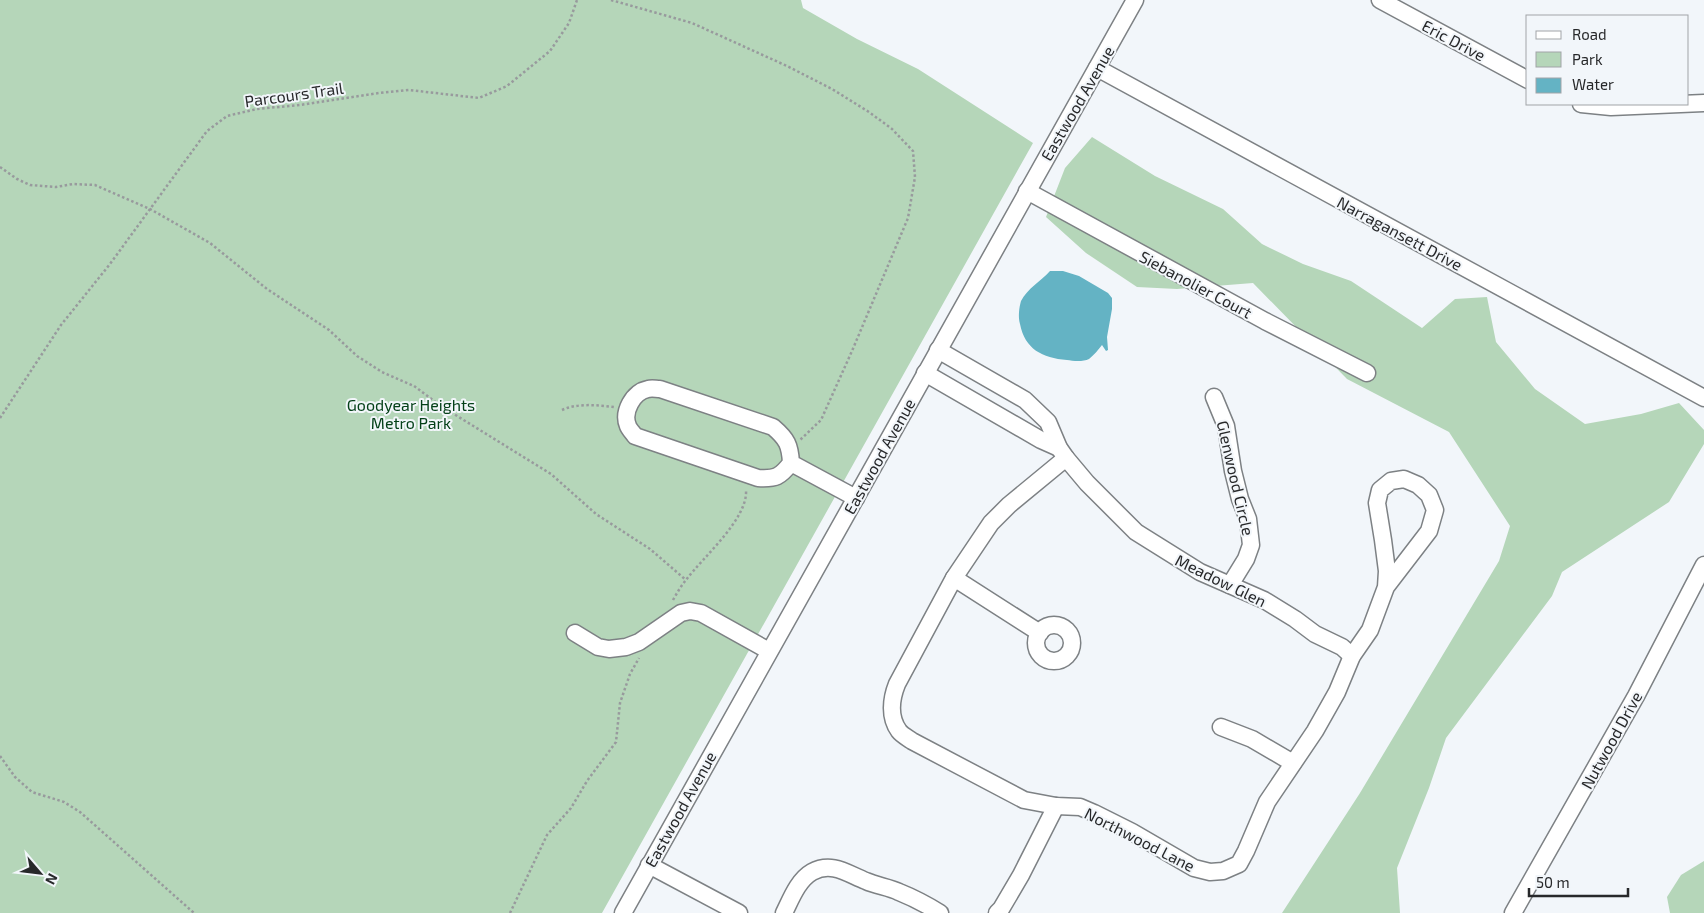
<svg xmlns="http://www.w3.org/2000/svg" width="1704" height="913" viewBox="0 0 1704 913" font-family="'Exo 2',sans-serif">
<rect width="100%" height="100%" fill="#f2f6fa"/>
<g fill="#b5d6b9">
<polygon points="0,0 801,0 803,8 857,39 918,69 1033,143 602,913 0,913"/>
<polygon points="1092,137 1155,176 1223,209 1262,244 1303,264 1351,281 1422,328 1455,299 1487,297 1496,342 1535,389 1585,424 1641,414 1679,403 1704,430 1704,444 1669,502 1562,572 1552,596 1446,738 1429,788 1397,868 1400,913 1282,913 1360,793 1499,561 1510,526 1449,432 1347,379 1253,283 1177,289 1137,287 1086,253 1046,217 1065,168"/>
<polygon points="1704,861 1704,913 1670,913 1667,897 1681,875"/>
</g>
<path fill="#64b3c4" d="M1050,271H1063L1079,276L1108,293L1112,298V309L1107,337L1108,350L1106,351L1102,345C1098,350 1094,355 1089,359C1083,362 1073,361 1067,360C1042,358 1025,349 1020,324C1018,317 1019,308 1021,301C1027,289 1041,281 1050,271Z"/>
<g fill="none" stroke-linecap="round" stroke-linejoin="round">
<g stroke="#7d8184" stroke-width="19">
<g id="minor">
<polyline points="1380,0 1528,80"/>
<polyline points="1097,68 1704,398"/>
<polyline points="1581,104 1611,107 1704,103"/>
<polyline points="1027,191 1265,321 1367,373"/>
<polyline points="938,350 1025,400 1048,422 1059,448 1066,458 1087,483 1136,532 1200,572 1264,600 1295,619 1315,634 1342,647 1352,656"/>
<polyline points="925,373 1041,440 1059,448"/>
<polyline points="1214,397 1226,426 1233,471 1240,499 1248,519 1251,545 1246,559 1230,585"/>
<path d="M1066,458L1009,505L991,523L954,578L897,684C891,699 889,717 899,731C902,735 908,738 912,741L1024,800L1056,806L1080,807L1094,813L1132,832L1194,868L1210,872L1223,871L1239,864L1246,851L1267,802L1315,731L1337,692L1352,656L1370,630L1386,587L1429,531L1435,510L1429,495L1418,485L1404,479L1391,481L1380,490L1377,503L1383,540L1387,571L1386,587"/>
<path d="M791,463C780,477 776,479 758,478L635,436C633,433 629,429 628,426C622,412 633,392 648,389C652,388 656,389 660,389L773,427C787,439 790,445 791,463L856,498"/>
<polyline points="954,578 1040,633"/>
<circle cx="1054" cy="643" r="18"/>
<polyline points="575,633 598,647 609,649 626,647 639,642 681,613 690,611 701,613 769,651"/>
<polyline points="1221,727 1252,739 1293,763"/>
<polyline points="649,865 739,913"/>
<polyline points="623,913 1135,0"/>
<path d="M784,913C791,899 798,880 812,872C832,861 848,874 866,881C877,886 889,887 899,892C914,898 927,905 940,913"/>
<polyline points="997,913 1001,909 1021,875 1056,806"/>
<polyline points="1513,913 1636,696 1704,565"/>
</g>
</g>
<g stroke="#989a9d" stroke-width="2.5" stroke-dasharray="2.5 2.5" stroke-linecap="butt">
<polyline points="611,0 692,23 787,66 832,89 869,112 892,129 913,151 915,177 908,218 852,351 821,420 800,440"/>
<polyline points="0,167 17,179 30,185 56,187 73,184 95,185 150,209 210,243 267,289 329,330 357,356 382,372 414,386 441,406 551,474 596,514 650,549 686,580"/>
<path d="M562,410C577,403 597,405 614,407"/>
<polyline points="0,418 61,325 110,264 207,131 227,116 257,109 300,105 379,93 409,90 479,98 507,86 550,51 569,23 577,0"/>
<path d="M673,600C677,593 681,586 686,580C703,557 748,519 746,490"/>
<polyline points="0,756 15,777 32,792 64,802 80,812 194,913"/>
<polyline points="510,913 547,835 571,808 587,781 616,742 620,703 630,674 639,658"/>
</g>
<use href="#minor" stroke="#fff" stroke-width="16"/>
</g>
<g text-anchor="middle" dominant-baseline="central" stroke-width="4" stroke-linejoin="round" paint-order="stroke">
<g font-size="16" fill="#27282a" stroke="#f2f6fa">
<text transform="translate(1454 40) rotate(28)">Eric Drive</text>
<text transform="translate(294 94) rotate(-8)">Parcours Trail</text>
<text transform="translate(1077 103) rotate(-60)">Eastwood Avenue</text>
<text transform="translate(1400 233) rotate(28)">Narragansett Drive</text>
<text transform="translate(1196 284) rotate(28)">Siebanolier Court</text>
<text transform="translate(879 456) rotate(-61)">Eastwood Avenue</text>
<text transform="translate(1236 478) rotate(77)">Glenwood Circle</text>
<text transform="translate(1221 580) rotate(26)">Meadow Glen</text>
<text transform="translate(1611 740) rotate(-61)">Nutwood Drive</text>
<text transform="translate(680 809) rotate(-61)">Eastwood Avenue</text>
<text transform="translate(1140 839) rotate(27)">Northwood Lane</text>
</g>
<g font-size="16" fill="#044018" stroke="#f2f6fa">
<text x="411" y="404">Goodyear Heights<tspan x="411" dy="18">Metro Park</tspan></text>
</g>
</g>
<rect x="1526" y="15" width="162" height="90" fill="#f2f6fa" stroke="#a1a4a7"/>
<rect x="1536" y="31" width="25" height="8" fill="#ffffff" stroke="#a1a4a7"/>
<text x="1572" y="40" font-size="15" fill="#27282a">Road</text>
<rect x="1536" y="52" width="25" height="15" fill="#b5d6b9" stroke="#a1a4a7"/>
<text x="1572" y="65" font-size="15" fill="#27282a">Park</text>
<rect x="1536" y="78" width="25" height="15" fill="#64b3c4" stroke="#a1a4a7"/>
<text x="1572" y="90" font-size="15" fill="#27282a">Water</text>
<g transform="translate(40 873) rotate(118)" stroke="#f2f6fa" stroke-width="4" paint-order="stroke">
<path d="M0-4L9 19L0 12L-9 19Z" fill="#27282a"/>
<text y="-8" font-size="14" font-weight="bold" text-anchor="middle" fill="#27282a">N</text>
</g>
<path d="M1529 888v8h99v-8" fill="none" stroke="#27282a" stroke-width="2.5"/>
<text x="1536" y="888" font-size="15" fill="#27282a" stroke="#f2f6fa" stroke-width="4" paint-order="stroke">50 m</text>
</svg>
